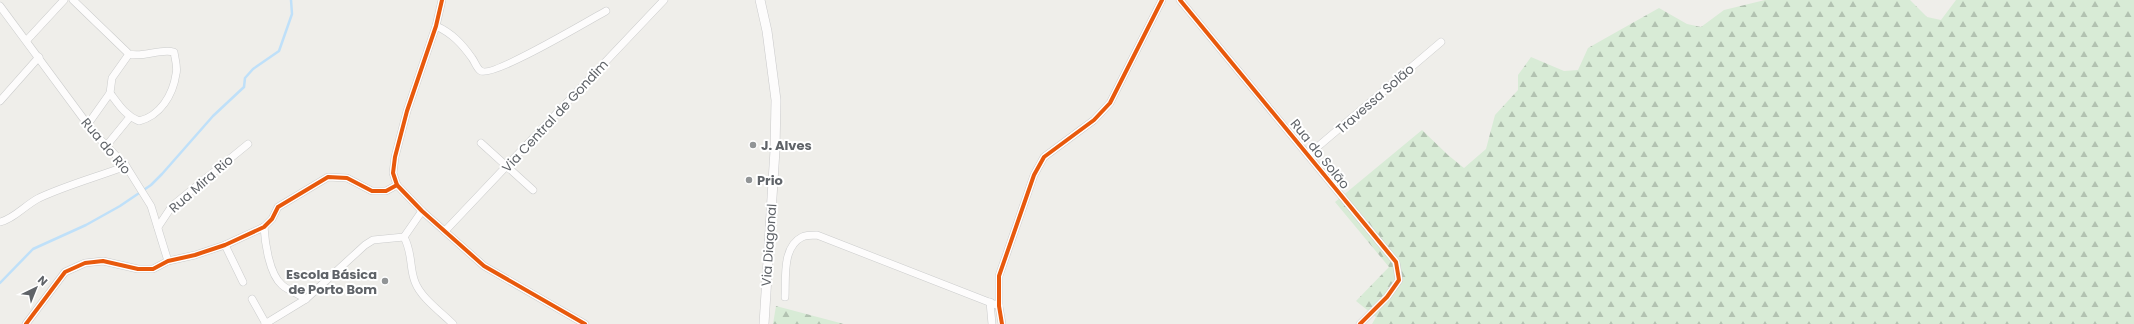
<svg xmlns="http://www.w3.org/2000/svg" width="2134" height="324" viewBox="0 0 2134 324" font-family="Poppins,sans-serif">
<defs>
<pattern id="forest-firs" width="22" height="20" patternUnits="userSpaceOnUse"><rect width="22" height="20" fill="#d8ebd6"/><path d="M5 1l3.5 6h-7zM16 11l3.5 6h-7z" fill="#b2c2b1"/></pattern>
</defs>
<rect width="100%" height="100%" fill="#efeeea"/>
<g fill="url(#forest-firs)">
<polygon points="1765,0 1910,0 1927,17 1941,20 1956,0 2134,0 2134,324 1372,324 1376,317 1356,301 1389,267 1335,202 1422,130 1448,155 1464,168 1486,149 1495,115 1518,90 1518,75 1531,57 1564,71 1578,70 1588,48 1659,8 1687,24 1701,27 1724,10"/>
<polygon points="776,306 844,324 773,324"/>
</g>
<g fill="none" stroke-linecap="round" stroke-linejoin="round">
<polyline stroke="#bfe0f9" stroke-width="2.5" points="0,283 33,249 86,225 120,206 151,185 162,174 213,116 244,87 245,78 253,69 279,51 292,14 291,0"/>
<g stroke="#cbcccc" stroke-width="8">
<g id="minor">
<path d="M73,0L129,54C144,58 160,48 174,52C175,59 178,68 176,74C173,95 160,116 139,121C125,115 119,105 110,93L112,78L129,54"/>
<polyline points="442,0 436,26 407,111 395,157 393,173 397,185 422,211 484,266 585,324"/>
<polyline points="1180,0 1396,262 1399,280 1387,297 1360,324"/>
<polyline points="0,6 94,133 126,166 151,206 168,261"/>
<path d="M436,26C452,33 462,44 472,58C475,62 477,69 481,71C492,78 590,20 606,11"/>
<polyline points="27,40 64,0"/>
<polyline points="0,101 39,57"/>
<polyline points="88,124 110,93"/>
<polyline points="481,143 533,190"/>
<polyline points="107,145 130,117"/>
<polyline points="1308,155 1441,42"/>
<path d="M0,222C14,219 25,205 39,198C67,185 97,177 126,166"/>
<polyline points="158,227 172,206 248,144"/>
<path d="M264,227C265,242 269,274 282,285C289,291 299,294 306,299"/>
<polyline points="445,231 664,0"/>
<path d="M404,237C413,254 409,267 415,282C421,298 441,312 453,324"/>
<polyline points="404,237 422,211"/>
<polyline points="225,245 243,282"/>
<path d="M785,297C786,278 782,247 802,237C806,235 813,235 817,235L999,306"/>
<polyline points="252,299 266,324"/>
<polyline points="990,302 992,324"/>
<polyline points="26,324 65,272 85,263 103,261 138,269 153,269 168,261 195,255 225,245 264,227 272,219 278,207 328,177 347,178 372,191 386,191 397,185"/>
<polyline points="265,324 306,299 365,245 373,240 404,237"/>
<polyline points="1002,324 999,306 999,276 1034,175 1044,157 1094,120 1110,103 1162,0"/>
</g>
</g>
<g stroke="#cacacb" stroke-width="10">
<polyline id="secondary" points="760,0 767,31 776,100 775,150 764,324"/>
</g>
<use href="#minor" stroke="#fdfcfc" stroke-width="7"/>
<use href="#secondary" stroke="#fdfcfc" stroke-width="9"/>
<g stroke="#fff" stroke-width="6">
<g id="cycleway">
<polyline points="442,0 436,26 407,111 395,157 393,173 397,185 422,211 484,266 585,324"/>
<polyline points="1180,0 1396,262 1399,280 1387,297 1360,324"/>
<polyline points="26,324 65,272 85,263 103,261 138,269 153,269 168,261 195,255 225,245 264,227 272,219 278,207 328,177 347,178 372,191 386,191 397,185"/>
<polyline points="1002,324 999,306 999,276 1034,175 1044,157 1094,120 1110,103 1162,0"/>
</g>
</g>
<use href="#cycleway" stroke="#e8590c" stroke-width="4"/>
</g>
<g fill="#919496" stroke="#fff" stroke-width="1.5">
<circle cx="753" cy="145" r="4"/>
<circle cx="749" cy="180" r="4"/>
<circle cx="385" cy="281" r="4"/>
</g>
<g text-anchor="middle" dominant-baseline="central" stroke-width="4" stroke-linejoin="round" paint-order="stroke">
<g font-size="13" fill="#5f6368" stroke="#fff">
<text transform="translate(1375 99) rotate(-41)">Travessa Solão</text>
<text transform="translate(555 116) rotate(-47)">Via Central de Gondim</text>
<text transform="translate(106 146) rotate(50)">Rua do Rio</text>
<text transform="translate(1320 154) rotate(51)">Rua do Solão</text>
<text transform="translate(201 184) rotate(-41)">Rua Mira Rio</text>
<text transform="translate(769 245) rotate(-86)">Via Diagonal</text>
</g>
<g font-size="13" font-weight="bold" fill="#5f6368" stroke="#fff" text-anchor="start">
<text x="761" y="145">J. Alves</text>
<text x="757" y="180">Prio</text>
<text x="377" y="274" text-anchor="end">Escola Básica<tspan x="377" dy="15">de Porto Bom</tspan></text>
</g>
</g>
<g transform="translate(36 288) rotate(43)" stroke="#ffffff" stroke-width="3" paint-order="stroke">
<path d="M0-3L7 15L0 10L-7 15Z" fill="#5f6368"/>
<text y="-6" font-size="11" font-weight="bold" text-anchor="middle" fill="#5f6368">N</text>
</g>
</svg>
